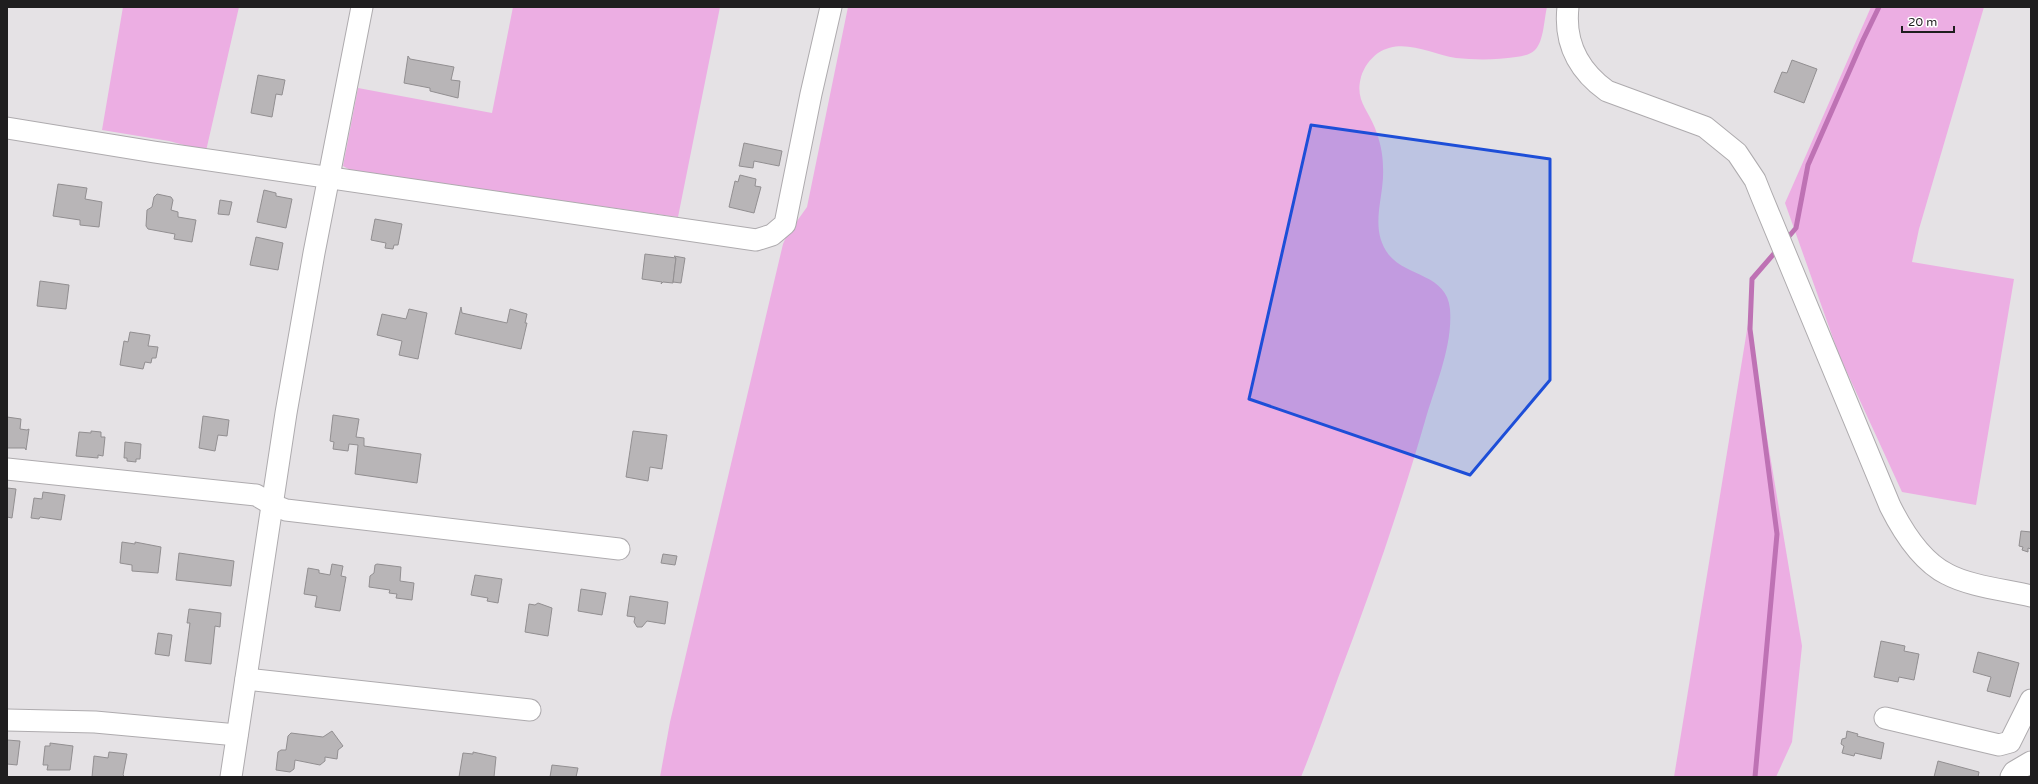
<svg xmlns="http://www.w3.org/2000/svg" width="2038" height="784" viewBox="0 0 2038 784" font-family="'Varela Round',sans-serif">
<rect width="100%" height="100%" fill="#e5e2e5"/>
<g fill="#ecaee3">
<polygon points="123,7 239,7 206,151 169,141 102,130"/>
<polygon points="513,7 720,7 678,217 352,171 343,166 358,88 492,113"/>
<path d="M848,7H1547C1544,19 1544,41 1535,50C1530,55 1523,56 1516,57C1497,60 1475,60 1456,58C1430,54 1403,37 1378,53C1370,59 1364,67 1361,77C1355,100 1367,108 1375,128C1380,141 1383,154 1383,167C1385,197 1368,228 1389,255C1407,277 1447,274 1450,309C1453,346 1435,386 1425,421C1400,508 1370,594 1338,678C1326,711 1314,745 1301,777H660L670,722L783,244L787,235L807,207Z"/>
<polygon points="1871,7 1984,7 1919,229 1912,262 2014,279 1976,505 1902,492 1839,355 1785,203"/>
<polygon points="1748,324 1802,646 1792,742 1776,777 1674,777"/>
</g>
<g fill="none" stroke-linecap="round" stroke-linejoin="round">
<g stroke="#be72b4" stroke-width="5">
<polyline points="1785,241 1796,228 1808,165 1863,40 1879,7"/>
<polyline points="1755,777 1777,534 1750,329 1752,279 1778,249"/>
</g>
</g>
<g fill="#b8b5b7" stroke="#928f91">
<polygon points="408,56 410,59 454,67 451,80 460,81 458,98 430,91 430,88 404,83"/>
<polygon points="1792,60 1817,69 1804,103 1774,92 1782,72 1787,73"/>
<polygon points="258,75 285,80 282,95 276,94 272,117 251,113"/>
<polygon points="744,143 782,151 779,166 754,161 753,168 739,166"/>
<polygon points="740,175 756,179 755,186 761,187 754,213 729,207 735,181 738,182"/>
<polygon points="58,184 87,188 85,199 102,202 99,227 80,225 80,220 53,216"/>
<polygon points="264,190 276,193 276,196 292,199 286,228 257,222"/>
<polygon points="157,194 171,197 173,200 171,210 178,212 178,217 196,220 192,242 174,239 175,234 148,229 146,226 147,210 152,207 154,197"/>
<polygon points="220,200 232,202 229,215 218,214"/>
<polygon points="375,219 402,224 398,245 394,245 393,249 385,248 386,243 371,240"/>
<polygon points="256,237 283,243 278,270 250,265"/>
<polygon points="645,254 676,258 673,283 663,282 661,284 662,282 642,279"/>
<polygon points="674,256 685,258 681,283 673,282 676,258"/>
<polygon points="40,281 69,285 66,309 37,306"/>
<polygon points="461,307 462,313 507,323 510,309 527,314 525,323 527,323 521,349 455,334"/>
<polygon points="409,309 427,313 418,359 399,355 402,341 377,335 382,314 406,319"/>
<polygon points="130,332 150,335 148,346 158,347 156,358 152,358 151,363 145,362 143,369 120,365 124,341 128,342"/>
<polygon points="333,415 359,419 356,437 364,438 364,446 421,454 417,483 355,474 358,445 349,444 348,451 333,449 334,442 330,441"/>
<polygon points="203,416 229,420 227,436 218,435 215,451 199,448"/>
<polygon points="7,417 21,419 20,429 27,430 29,429 26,450 25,448 7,448"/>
<polygon points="91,431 101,432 101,437 105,437 103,456 98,455 98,458 76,456 79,432 91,433"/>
<polygon points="633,431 667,435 662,469 650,467 648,481 626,477"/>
<polygon points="125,442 141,444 140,459 136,459 136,462 127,461 127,458 124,458"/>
<polygon points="7,488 16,489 12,518 7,517"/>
<polygon points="43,492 65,495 61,520 40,517 39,519 31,518 34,498 42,499"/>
<polygon points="2021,531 2031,532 2031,549 2028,548 2028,552 2022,550 2023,547 2019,546"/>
<polygon points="122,542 135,544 135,542 161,547 158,573 132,571 132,565 120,563"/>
<polygon points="179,553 234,561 231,586 176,580"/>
<polygon points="663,554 677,556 675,565 661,563"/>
<polygon points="332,564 343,566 341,576 346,577 340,611 315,607 317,596 304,594 308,568 319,570 319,573 330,575"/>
<polygon points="377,564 401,567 400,581 414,583 412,600 396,598 397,594 389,593 390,590 369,587 370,576 374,573 375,565"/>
<polygon points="475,575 502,579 498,603 487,601 488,598 471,595"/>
<polygon points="581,589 606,593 602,615 578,611"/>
<polygon points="630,596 668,602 665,624 647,621 642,627 637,627 634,622 635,617 627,616"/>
<polygon points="538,603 552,608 548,636 525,632 529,604 535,605"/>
<polygon points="189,609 221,613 220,627 215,626 211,664 185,661 190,623 187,623"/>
<polygon points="158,633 172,635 169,656 155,654"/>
<polygon points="1881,641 1905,646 1904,651 1919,654 1914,680 1899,677 1898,682 1874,677"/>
<polygon points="1978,652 2019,663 2010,697 1987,691 1991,677 1973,672"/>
<polygon points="332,731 343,746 338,750 337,759 325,757 325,761 320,765 295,760 294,769 290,772 276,770 278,752 281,750 286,750 288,736 291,733 323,737"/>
<polygon points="1847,731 1858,734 1857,736 1884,743 1881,759 1855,753 1854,756 1842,753 1844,746 1841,744 1842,739 1846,738"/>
<polygon points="7,740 20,741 17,765 7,764"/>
<polygon points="50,743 73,746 70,770 47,770 48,765 43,765 45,746 50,746"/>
<polygon points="109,752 127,754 123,775 125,777 92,777 94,756 108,758"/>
<polygon points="473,752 496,757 494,777 496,777 459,777 463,753 473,754"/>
<polygon points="1938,761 1979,772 1978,777 1934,777"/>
<polygon points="552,765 578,768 576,777 550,777"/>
</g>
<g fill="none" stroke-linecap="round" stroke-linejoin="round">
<g stroke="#aeabae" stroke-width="23">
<g id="minor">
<path d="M1568,7C1564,42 1578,70 1607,91L1705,127L1737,153L1755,180L1761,195L1890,506C1903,532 1921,561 1947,574C1969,586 2006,590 2031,596"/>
<polyline points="7,128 154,152 756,240 772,235 785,224 811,94 831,7"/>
<polyline points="7,469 256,495 273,505 286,510 619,549"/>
<polyline points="246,679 530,710"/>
<polyline points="1885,718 1999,745 2010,742 2031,700"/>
<polyline points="7,720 95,722 237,735"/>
<polyline points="231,777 286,413 314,253 362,7"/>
<polyline points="2011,777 2014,772 2031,762"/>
</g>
</g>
<use href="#minor" stroke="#fff" stroke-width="21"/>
</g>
<path fill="#1d4ed8" fill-opacity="0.2" stroke="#1d4ed8" stroke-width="3" stroke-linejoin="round" d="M1311,125L1550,159V380L1470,475L1249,399Z"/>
<rect width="2038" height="784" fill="none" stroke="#1f1e1f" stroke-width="16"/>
<path d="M1902 26v6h52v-6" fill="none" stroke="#1f1e1f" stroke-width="2"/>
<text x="1908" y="26" font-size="12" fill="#1f1e1f" stroke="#ffffff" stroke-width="3" paint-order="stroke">20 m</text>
</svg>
